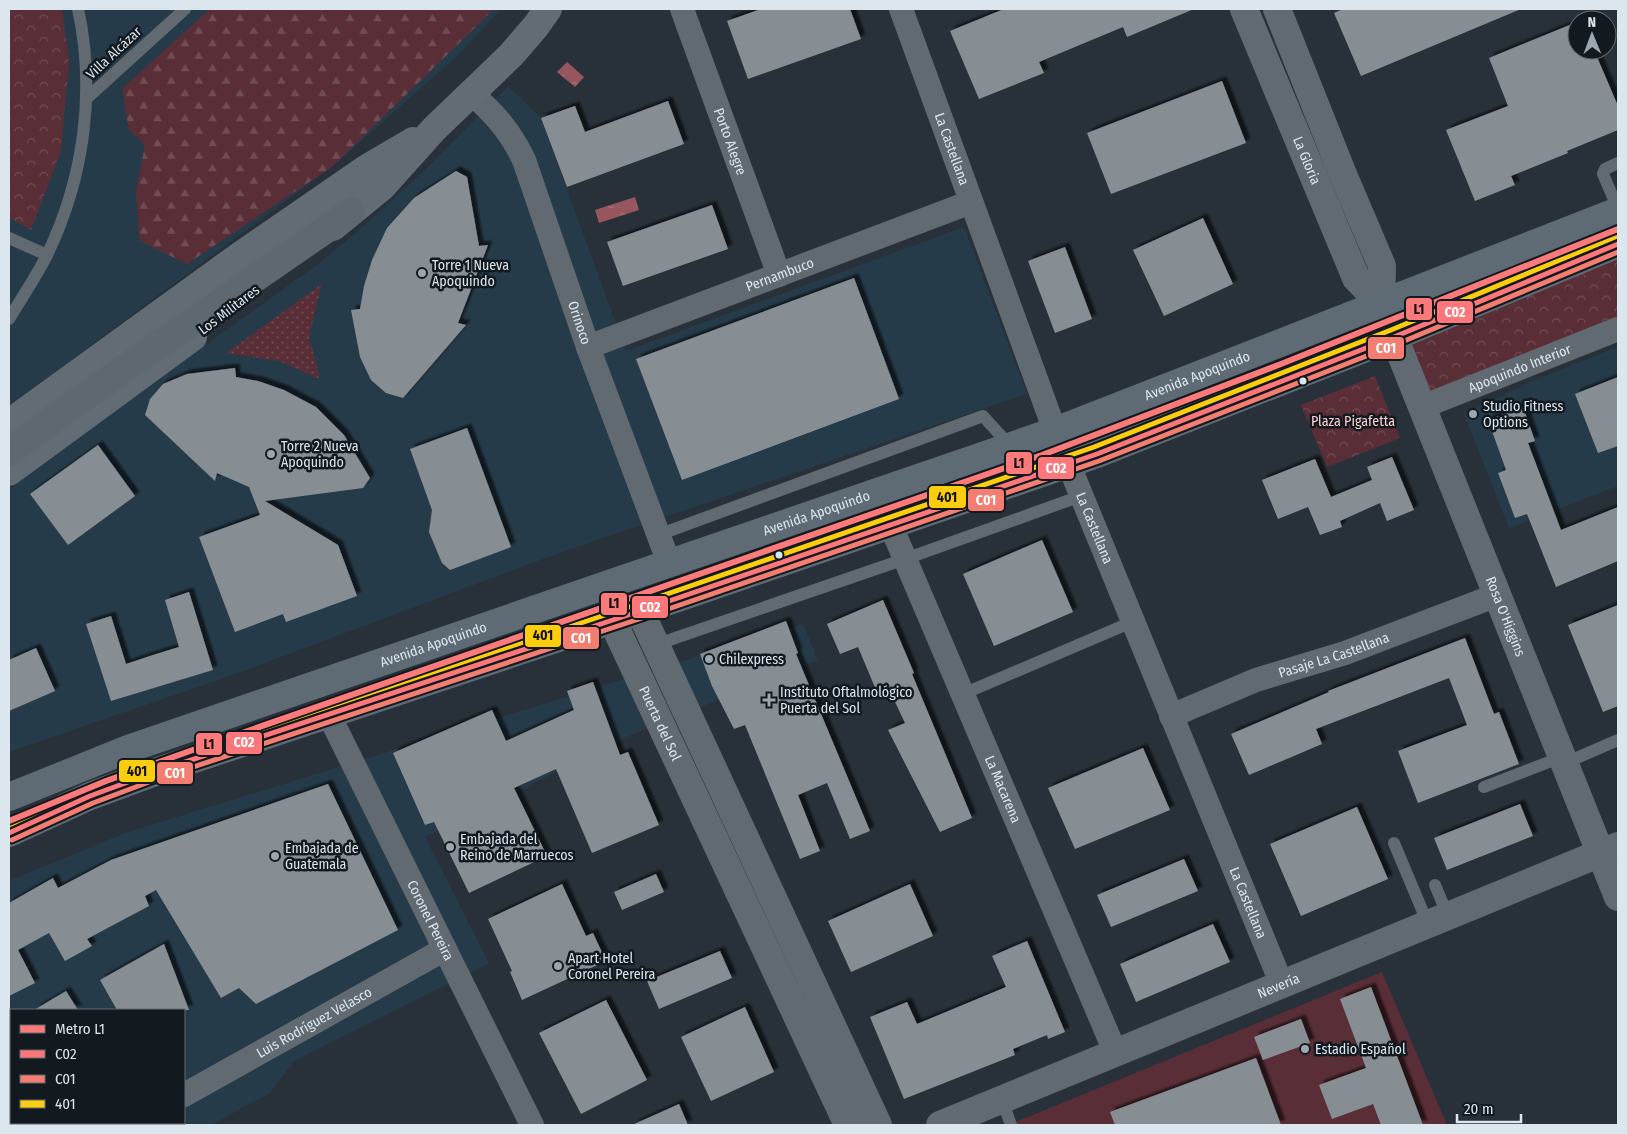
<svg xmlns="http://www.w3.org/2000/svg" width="1627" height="1134" viewBox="0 0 1627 1134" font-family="'Fira Sans Condensed',sans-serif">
<defs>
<pattern id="grass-dots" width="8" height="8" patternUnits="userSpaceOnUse" patternTransform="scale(1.25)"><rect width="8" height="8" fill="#5a2e36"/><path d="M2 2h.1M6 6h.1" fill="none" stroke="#714c53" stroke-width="1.8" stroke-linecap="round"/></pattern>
<pattern id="forest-firs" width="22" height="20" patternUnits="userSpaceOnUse" patternTransform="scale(1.25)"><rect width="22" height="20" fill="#5a2e36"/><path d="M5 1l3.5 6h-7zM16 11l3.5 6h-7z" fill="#714c53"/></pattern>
<pattern id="park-crowns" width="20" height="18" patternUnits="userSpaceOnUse" patternTransform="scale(1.25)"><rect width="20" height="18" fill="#5a2e36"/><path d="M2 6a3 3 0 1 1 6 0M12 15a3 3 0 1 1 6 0" fill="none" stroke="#714c53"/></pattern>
<pattern id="water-ripples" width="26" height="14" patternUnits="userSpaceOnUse" patternTransform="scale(1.25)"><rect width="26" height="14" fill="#97555e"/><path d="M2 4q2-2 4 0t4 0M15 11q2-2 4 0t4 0" fill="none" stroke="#aa767d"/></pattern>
<filter id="shadow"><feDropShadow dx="4.5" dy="-4.5" stdDeviation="1" flood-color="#0009"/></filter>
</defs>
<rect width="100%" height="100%" fill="#283139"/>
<g fill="#263b4a" fill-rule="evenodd">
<polygon points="9,9 502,9 455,58 333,166 9,406"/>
<polygon points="508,86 541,118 626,351 964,227 1027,394 559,553 235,674 9,752 9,490 132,398 314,267 350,238 427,168"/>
<polygon points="1618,347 1618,486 1509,528 1464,414 1532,381"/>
<path d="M803,624L818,660L633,734L425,837L489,963L294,1061L270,1093L211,1125H9V881L125,833ZM11,1010H184V1123H11Z"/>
</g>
<polygon fill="url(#grass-dots)" points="322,284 309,336 320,379 279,361 226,353"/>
<polygon fill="url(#forest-firs)" points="210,9 494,9 333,166 187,264 140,241 136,192 145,145 129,130 122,89"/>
<g fill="url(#park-crowns)">
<polygon points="9,9 62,9 69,62 61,151 31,230 9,217"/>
<polygon points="1618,253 1618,318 1438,392 1428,389 1410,347 1416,336"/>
<polygon points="1375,376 1400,438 1327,467 1301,405"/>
</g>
<polygon fill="#5a2e36" points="1382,972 1447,1125 1008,1125"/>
<g fill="url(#water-ripples)">
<polygon points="567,62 584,77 575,87 557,72"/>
<polygon points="635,197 639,210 599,223 595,210"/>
</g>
<g fill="#868e94" filter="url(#shadow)">
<polygon points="761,9 850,9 861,39 748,79 727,21"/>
<polygon points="1004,9 1194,9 1127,37 1123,27 1039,62 1044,73 979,99 950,31"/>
<polygon points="1343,9 1521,9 1361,76 1334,13"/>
<polygon points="1577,22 1577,50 1594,50 1618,106 1618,130 1567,151 1568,153 1511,176 1515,185 1475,201 1446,130 1508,106 1489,58"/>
<polygon points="1222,81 1246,143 1111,194 1087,133"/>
<polygon points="668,101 684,144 567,187 541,118 575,106 585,132"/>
<polygon points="456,171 467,177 479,246 488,245 458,323 466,325 403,398 386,393 371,380 360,357 351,310 360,309 364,286 372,260 387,228 414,198"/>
<polygon points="712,205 728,249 623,286 607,242"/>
<polygon points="1203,218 1233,284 1164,316 1133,250"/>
<polygon points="1065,247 1092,319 1055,333 1028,261"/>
<polygon points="854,278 899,399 682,480 636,359"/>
<polygon points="235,368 236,377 258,381 284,390 316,407 344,435 370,478 363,488 265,501 338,545 357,596 286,622 283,614 235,632 199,537 260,515 249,487 217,473 215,481 145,415 150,399 163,384 187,374"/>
<polygon points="1618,377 1618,446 1598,453 1575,394"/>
<polygon points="1523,407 1535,441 1528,443 1561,530 1618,507 1618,561 1556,587 1527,514 1515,518 1498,473 1506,470 1488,420"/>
<polygon points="467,428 511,547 450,570 442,563 429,532 432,510 410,449"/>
<polygon points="98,445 135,496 68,545 30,494"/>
<polygon points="1392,457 1414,510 1387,521 1380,503 1340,521 1342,527 1320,535 1308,507 1278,519 1262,480 1315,459 1331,497 1372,480 1367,467"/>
<polygon points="1042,540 1073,612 994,646 963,574"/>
<polygon points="189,592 213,670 111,701 86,624 111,616 126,664 153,655 179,647 165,600"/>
<polygon points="883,600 914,673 912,674 972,818 940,832 888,730 905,723 887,685 876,690 858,647 840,654 827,624"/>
<polygon points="1618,605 1618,706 1603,712 1568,625"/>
<polygon points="786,621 798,653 796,654 870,831 850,839 827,783 798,795 820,851 800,859 745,725 734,729 712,686 700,654"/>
<polygon points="1465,638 1494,714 1499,712 1519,764 1418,803 1398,751 1467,725 1449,678 1316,729 1322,744 1249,775 1231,734 1329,692 1328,691"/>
<polygon points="36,648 55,691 9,711 9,660"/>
<polygon points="593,682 620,755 628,752 659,825 592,853 556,769 514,788 547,856 469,893 434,822 425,825 393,753 492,710 506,741 574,710 567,691"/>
<polygon points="1143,748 1170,810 1075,849 1048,788"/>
<polygon points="328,784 398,930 256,1004 239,988 221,998 156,890 145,896 149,906 87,939 92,946 65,961 49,933 18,950 35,983 9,996 9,903 53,878 58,888 111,860"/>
<polygon points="1520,804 1533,836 1447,870 1434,838"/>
<polygon points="1357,807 1388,879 1301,916 1270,844"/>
<polygon points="1184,859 1198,891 1111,927 1097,895"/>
<polygon points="656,874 664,892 622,910 614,892"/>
<polygon points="562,884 586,936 593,933 606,961 522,1000 510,972 512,971 488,919"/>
<polygon points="910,884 933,936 851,972 828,921"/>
<polygon points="1213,924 1230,962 1136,1002 1120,964"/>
<polygon points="1027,941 1065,1032 1048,1039 1047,1035 1013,1049 1015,1055 904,1099 870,1017 907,1002 917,1024 1006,987 992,956"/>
<polygon points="164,944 189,1010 117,1010 100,980"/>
<polygon points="720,951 732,978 659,1009 647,981"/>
<polygon points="1371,987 1423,1125 1381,1125 1373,1104 1332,1119 1319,1085 1366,1068 1340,999"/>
<polygon points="66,991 78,1010 34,1010"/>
<polygon points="606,1000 647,1080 581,1114 539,1033"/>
<polygon points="745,1007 774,1072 711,1101 681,1037"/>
<polygon points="1301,1019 1310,1043 1263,1060 1254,1037"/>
<polygon points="1256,1058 1281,1125 1115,1125 1110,1112"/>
<polygon points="679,1104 688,1125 632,1125"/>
</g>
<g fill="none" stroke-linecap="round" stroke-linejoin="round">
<g stroke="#626a71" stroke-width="12">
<polyline points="86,99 185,9"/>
<polyline points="1618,163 1605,169 1603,174 1618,209"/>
<polyline points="9,238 47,255"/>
<path d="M9,319C22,297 37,276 48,253C84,177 96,91 78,9"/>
<polyline points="658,535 983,416 1011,447"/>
<polyline points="652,646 905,559 1081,496"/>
<polyline points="963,694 1132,622"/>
<polyline points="1565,763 1618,740"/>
<polyline points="1484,787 1562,757"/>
<polyline points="1394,843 1428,924"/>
<polyline points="1435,885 1448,916"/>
<polyline points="1002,1100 1011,1125"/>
</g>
<g stroke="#626a71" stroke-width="24">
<path id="s1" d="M682,9L779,275"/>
<path id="s2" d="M901,9L1055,431L1282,985"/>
<path id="s3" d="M471,93C495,114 510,131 524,160L588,347L669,563"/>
<path id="s4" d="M588,347L971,202"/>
<path id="s5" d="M1422,407L1618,329"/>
<path id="s6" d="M891,526L1116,1054"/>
<path id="s7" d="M329,715L532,1125"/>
<path id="s8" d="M1171,716L1256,680L1345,653L1497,595"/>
<path id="s9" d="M184,1095L445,949"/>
<polyline points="131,1125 135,1123"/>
</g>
<g stroke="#626a71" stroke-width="28">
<path id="s10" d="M1244,9L1356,278L1381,304"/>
<path id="s11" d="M1277,9L1342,172L1382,266L1381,304L1394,337L1618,897"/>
<polyline points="640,611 878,1125"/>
<path id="s12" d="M612,620L848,1125"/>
<path id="s13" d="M940,1125L1618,846"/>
</g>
<g stroke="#626c75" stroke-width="28">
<polyline points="333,227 382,187 434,129 511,55 536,26 548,9"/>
<polyline points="9,423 238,257 367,168 413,141"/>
<polyline points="9,472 193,337"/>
</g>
<g stroke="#5f6b74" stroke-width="28">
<path id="s14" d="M9,797L128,749L1055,431L1618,211"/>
<polyline points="9,833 90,796 155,772 640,611 1097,454 1394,337 1618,244"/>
</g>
<polyline stroke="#5d6870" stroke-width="28" points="9,452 72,405 351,212"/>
<g stroke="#12191f" stroke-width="9">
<polyline id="bus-1" points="9,833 90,796 155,772 640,611 1097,454 1394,337 1618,244"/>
</g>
<g stroke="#12191f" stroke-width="9">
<polyline id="bus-2" points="12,840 93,803 157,779 642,618 1099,461 1397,344 1618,252"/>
</g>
<g stroke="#12191f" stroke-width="9">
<polyline id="bus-3" points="9,825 87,789 153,765 638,604 1094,447 1391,330 1615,237"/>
</g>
<use href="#bus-1" stroke="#fd767a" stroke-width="5"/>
<use href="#bus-2" stroke="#f37d71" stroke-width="5"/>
<use href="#bus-3" stroke="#fccd0d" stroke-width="5"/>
<g stroke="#12191f" stroke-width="10">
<polyline id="metro-1" points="9,821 106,781 190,751 1042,455 1281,364 1618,229"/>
</g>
<use href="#metro-1" stroke="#fc7a7a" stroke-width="6"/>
</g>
<g fill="#9da7af" stroke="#12191f" stroke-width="2">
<circle cx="422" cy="273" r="5"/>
<circle cx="1473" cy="414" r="5"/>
<circle cx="271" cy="454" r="5"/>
<circle cx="709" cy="659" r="5"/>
<path d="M766.5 692.5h5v5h5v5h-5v5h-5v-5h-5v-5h5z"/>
<circle cx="450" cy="847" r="5"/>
<circle cx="275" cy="856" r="5"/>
<circle cx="558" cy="966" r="5"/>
<circle cx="1305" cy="1049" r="5"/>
</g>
<g fill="#dce6ee" stroke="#12191f" stroke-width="2">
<circle cx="1303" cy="381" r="4.5"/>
<circle cx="779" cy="555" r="4.5"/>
</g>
<g text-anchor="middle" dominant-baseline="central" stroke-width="5" stroke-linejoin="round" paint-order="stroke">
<g font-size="14" fill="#dce6ee" stroke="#12191f">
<text transform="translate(114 53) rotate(-43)">Villa Alcázar</text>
<text stroke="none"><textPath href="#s1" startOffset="141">Porto Alegre</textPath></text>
<text stroke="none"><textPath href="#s2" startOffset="149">La Castellana</textPath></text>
<text stroke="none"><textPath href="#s10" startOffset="164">La Gloria</textPath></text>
<text stroke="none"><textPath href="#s4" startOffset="205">Pernambuco</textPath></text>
<text transform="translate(229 310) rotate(-37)">Los Militares</text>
<text stroke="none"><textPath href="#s3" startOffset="258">Orinoco</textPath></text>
<text stroke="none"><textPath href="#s5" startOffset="105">Apoquindo Interior</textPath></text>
<text stroke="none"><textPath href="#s14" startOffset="1261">Avenida Apoquindo</textPath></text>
<text stroke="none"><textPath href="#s14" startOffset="856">Avenida Apoquindo</textPath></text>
<text stroke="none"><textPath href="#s2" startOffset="554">La Castellana</textPath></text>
<text stroke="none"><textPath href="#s11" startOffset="652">Rosa O'Higgins</textPath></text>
<text stroke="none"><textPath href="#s14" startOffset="451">Avenida Apoquindo</textPath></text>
<text stroke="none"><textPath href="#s8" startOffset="174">Pasaje La Castellana</textPath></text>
<text stroke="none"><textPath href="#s12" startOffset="114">Puerta del Sol</textPath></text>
<text stroke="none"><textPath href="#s6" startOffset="286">La Macarena</textPath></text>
<text stroke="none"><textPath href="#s2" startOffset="959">La Castellana</textPath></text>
<text stroke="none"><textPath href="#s7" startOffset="229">Coronel Pereira</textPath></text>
<text stroke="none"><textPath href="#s13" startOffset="366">Nevería</textPath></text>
<text stroke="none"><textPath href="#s9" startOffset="149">Luis Rodríguez Velasco</textPath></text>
</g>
<g font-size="14" fill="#dce6ee" stroke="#12191f" text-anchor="start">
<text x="432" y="265">Torre 1 Nueva<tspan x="432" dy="16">Apoquindo</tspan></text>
<text x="1483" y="406">Studio Fitness<tspan x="1483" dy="16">Options</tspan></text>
<text x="281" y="446">Torre 2 Nueva<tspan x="281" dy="16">Apoquindo</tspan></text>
<text x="719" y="659">Chilexpress</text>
<text x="780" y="692">Instituto Oftalmológico<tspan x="780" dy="16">Puerta del Sol</tspan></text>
<text x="460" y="839">Embajada del<tspan x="460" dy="16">Reino de Marruecos</tspan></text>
<text x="285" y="848">Embajada de<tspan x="285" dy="16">Guatemala</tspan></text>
<text x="568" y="958">Apart Hotel<tspan x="568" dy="16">Coronel Pereira</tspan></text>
<text x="1315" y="1049">Estadio Español</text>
</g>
<g font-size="14" fill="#fbcfd2" stroke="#12191f">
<text x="1353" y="421">Plaza Pigafetta</text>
</g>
</g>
<g stroke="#12191f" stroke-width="2">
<rect x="1405" y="297" width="28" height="24" rx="5" fill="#fc7a7a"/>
<rect x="1436" y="300" width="38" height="24" rx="5" fill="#fd767a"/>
<rect x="1367" y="336" width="38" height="24" rx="5" fill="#f37d71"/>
<rect x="1005" y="451" width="28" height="24" rx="5" fill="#fc7a7a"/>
<rect x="1037" y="456" width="38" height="24" rx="5" fill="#fd767a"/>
<rect x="928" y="485" width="39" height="24" rx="5" fill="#fccd0d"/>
<rect x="967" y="488" width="38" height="24" rx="5" fill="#f37d71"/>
<rect x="600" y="592" width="28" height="24" rx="5" fill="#fc7a7a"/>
<rect x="631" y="595" width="38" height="24" rx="5" fill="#fd767a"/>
<rect x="524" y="624" width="38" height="24" rx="5" fill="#fccd0d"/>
<rect x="562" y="626" width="38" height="24" rx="5" fill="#f37d71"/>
<rect x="225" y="731" width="38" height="24" rx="5" fill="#fd767a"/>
<rect x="195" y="732" width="28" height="24" rx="5" fill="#fc7a7a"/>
<rect x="118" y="759" width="38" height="24" rx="5" fill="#fccd0d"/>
<rect x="156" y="761" width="38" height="24" rx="5" fill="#f37d71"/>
</g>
<g font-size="14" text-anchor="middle" font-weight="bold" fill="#fff">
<text x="1455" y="317">C02</text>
<text x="1386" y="353">C01</text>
<text x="1056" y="473">C02</text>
<text x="986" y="505">C01</text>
<text x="650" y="612">C02</text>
<text x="581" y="643">C01</text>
<text x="244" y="747">C02</text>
<text x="175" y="778">C01</text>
</g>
<g font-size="14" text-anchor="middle" font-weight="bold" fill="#111">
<text x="1419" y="314">L1</text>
<text x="1019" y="468">L1</text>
<text x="947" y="502">401</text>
<text x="614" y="608">L1</text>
<text x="543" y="640">401</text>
<text x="209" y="749">L1</text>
<text x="137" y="776">401</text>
</g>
<rect width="1627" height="1134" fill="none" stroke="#dce6ee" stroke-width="20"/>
<rect x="10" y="1009" width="175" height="115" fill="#12191f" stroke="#636b72"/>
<rect x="20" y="1025" width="25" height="8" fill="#fc7a7a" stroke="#636b72"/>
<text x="55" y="1034" font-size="15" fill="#dce6ee">Metro L1</text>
<rect x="20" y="1050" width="25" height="8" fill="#fd767a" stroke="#636b72"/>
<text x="55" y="1059" font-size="15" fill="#dce6ee">C02</text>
<rect x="20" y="1075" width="25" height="8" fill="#f37d71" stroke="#636b72"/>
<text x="55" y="1084" font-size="15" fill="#dce6ee">C01</text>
<rect x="20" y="1100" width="25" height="8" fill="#fccd0d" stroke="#636b72"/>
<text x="55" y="1109" font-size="15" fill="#dce6ee">401</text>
<g transform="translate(1592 35) rotate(359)"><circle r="24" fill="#12191f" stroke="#636b72"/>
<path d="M0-4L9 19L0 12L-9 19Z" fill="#9da7af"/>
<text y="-8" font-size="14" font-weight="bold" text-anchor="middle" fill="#dce6ee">N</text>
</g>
<path d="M1457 1114v8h64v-8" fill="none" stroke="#dce6ee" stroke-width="2.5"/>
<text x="1464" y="1114" font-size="15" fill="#dce6ee" stroke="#12191f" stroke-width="4" paint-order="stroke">20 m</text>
</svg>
